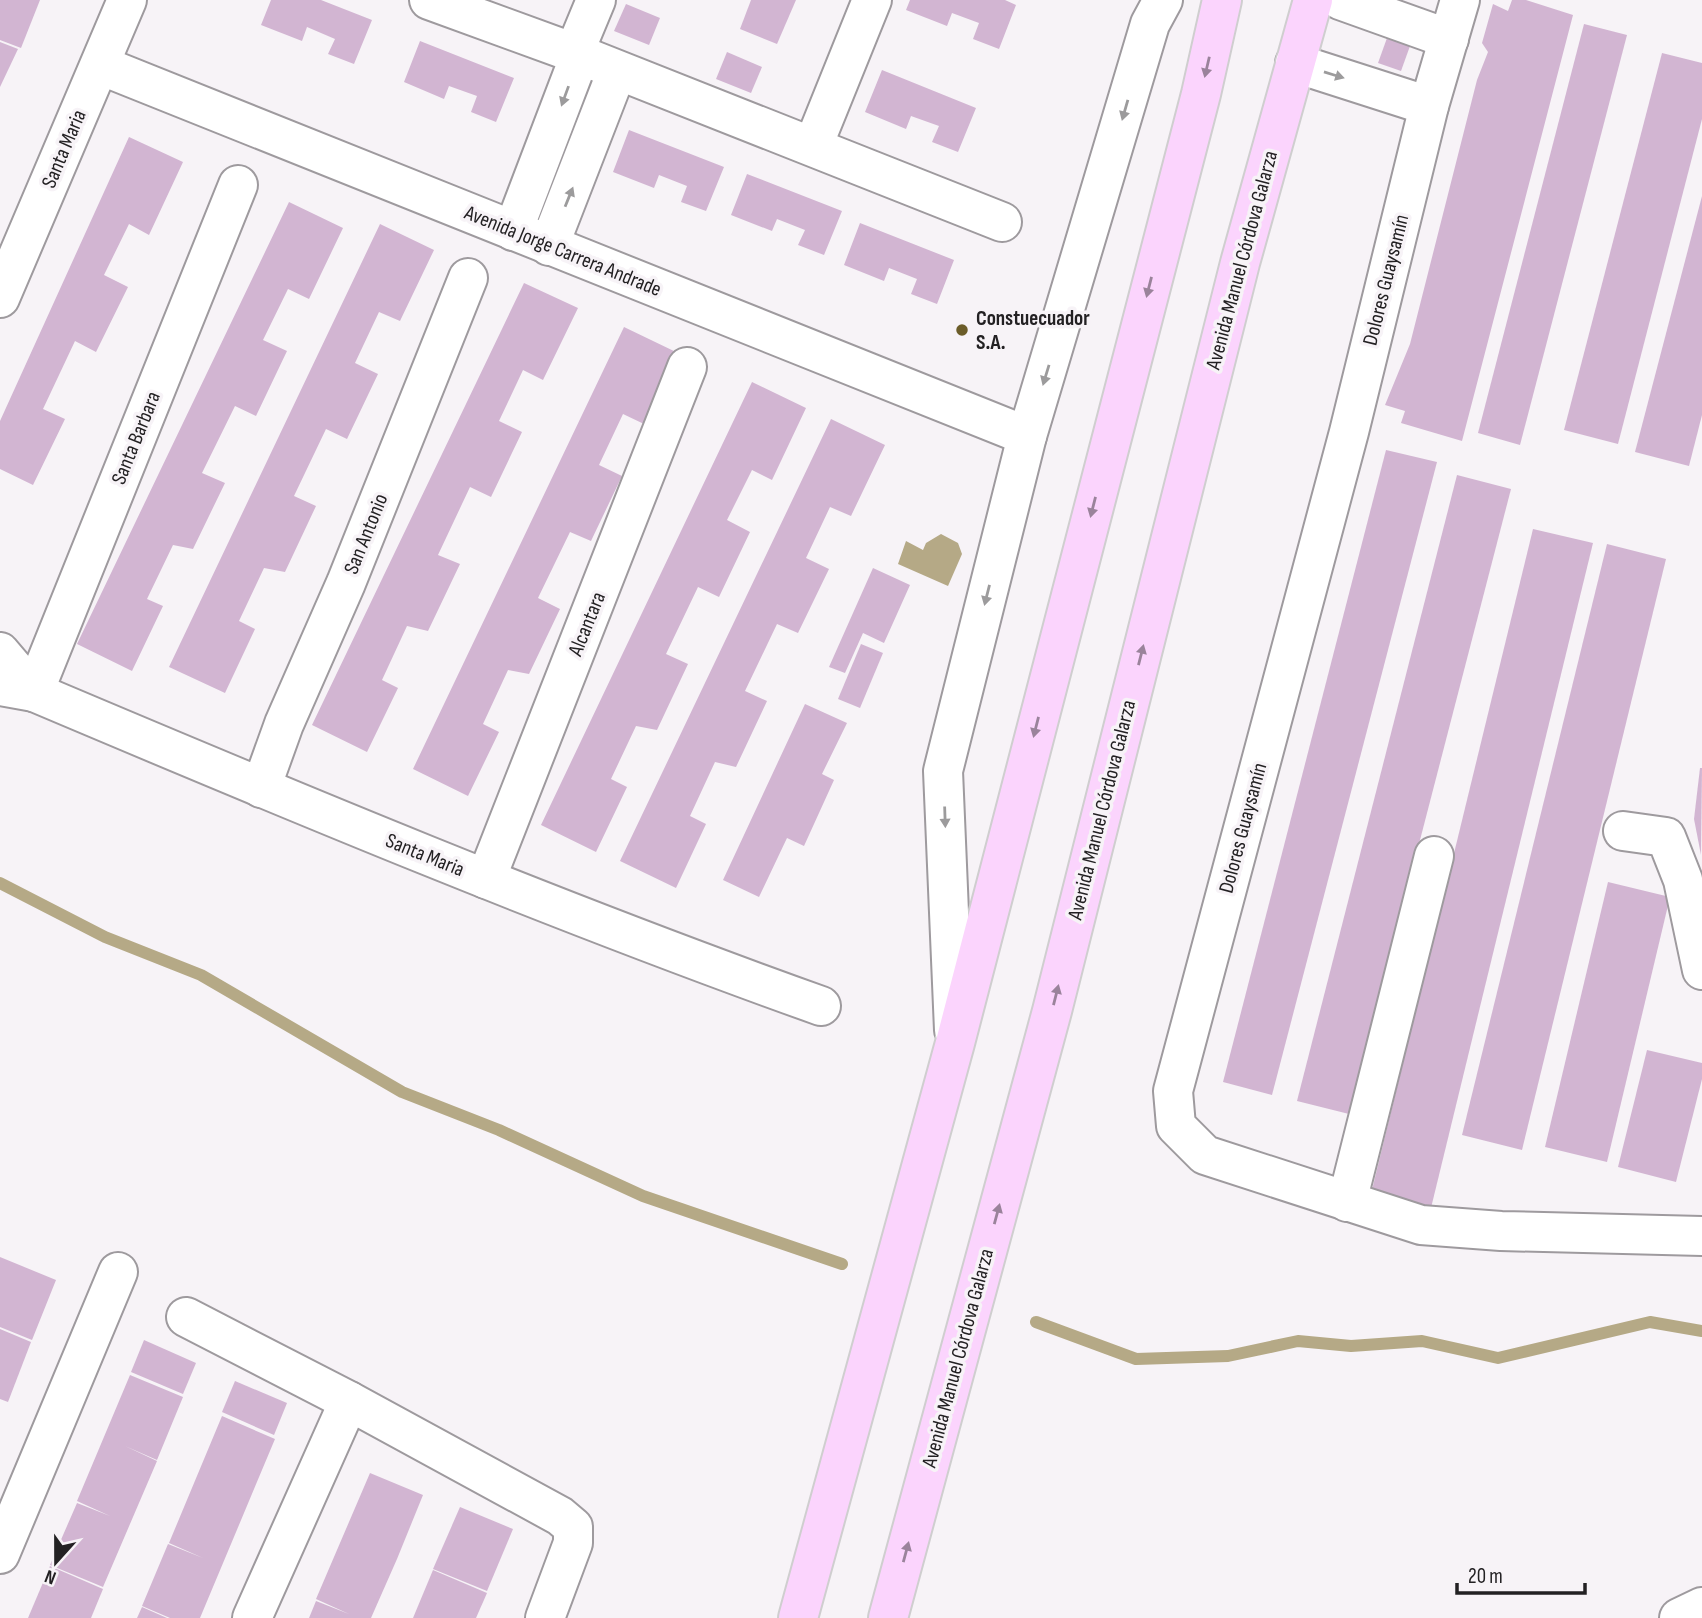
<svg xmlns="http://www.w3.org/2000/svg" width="1702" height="1618" viewBox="0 0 1702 1618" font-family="'Sofia Sans Condensed',sans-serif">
<rect width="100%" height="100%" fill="#f7f3f7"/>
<polygon fill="#b5a986" points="941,534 958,543 962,554 948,586 898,564 906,541 923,550 926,543"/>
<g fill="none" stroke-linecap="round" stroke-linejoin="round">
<g stroke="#b5a986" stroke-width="12">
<polyline points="0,883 105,937 201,975 402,1092 499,1130 643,1196 842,1264"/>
<polyline points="1036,1322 1136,1359 1228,1356 1298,1341 1351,1346 1422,1341 1498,1358 1650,1322 1702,1331"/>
</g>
</g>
<g fill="#d2b5d2">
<polygon points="0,0 40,0 21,48 0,40"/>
<polygon points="271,0 321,0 372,20 354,64 328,54 335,39 307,27 302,41 261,25"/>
<polygon points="751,0 796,0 777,44 740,29"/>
<polygon points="910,0 1005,0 1016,5 999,49 973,39 979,23 952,13 947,26 906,10"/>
<polygon points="1512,0 1526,0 1573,15 1462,441 1401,423 1405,411 1385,405 1410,344 1477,80 1488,52 1482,43 1493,4 1508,11"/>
<polygon points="626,4 660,18 649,45 614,31"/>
<polygon points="1584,24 1627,35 1520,445 1478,433"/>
<polygon points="1387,38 1410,46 1401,71 1378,63"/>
<polygon points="420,41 514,78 496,122 471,112 477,96 449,86 444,99 404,82"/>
<polygon points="0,42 18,49 0,87"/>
<polygon points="727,52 762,67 751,93 716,79"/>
<polygon points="1662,53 1702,63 1702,119 1618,444 1564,430"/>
<polygon points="882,70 976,108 958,152 932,142 939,126 911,116 906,129 865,112"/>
<polygon points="629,130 724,167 706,211 681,202 687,186 659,175 654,188 613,172"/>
<polygon points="129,137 183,162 149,235 129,224 104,275 128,287 96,352 75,341 43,409 65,419 33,485 0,469 0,421"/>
<polygon points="747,174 842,211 824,255 798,245 805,230 777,219 772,231 731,215"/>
<polygon points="1702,196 1702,415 1689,466 1635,452"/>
<polygon points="289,202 343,228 309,299 288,289 263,340 287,351 256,416 235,406 202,473 225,483 193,549 173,545 147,599 163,606 132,671 77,644"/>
<polygon points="860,223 954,260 937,304 911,294 917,279 889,268 884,281 844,265"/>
<polygon points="380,224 434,250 400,321 379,312 355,363 378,374 347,439 326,429 294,496 316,506 285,572 264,568 239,621 255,629 225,693 169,667"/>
<polygon points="524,283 578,308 543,380 523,370 499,421 522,432 491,497 470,487 438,555 460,564 428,631 407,626 382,680 398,688 367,752 312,725"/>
<polygon points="624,327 678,353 644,424 623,414 599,465 622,476 591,541 570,532 538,598 560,609 529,674 508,670 483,724 499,732 468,796 413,769"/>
<polygon points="752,382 806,408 772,480 752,470 727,520 750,532 719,597 698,587 666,654 688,664 657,730 636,726 611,779 627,787 596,852 541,825"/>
<polygon points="831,419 885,445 851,516 830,507 806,558 829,569 798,633 777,624 745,691 767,701 736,767 715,762 690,816 706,824 676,888 620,861"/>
<polygon points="1386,450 1437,462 1272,1095 1223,1082"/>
<polygon points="1457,475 1511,489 1349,1114 1297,1101"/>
<polygon points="1533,529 1593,543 1431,1208 1371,1194"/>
<polygon points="1607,544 1666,559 1522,1150 1462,1135"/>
<polygon points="873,568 910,585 884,643 863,633 845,673 829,667"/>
<polygon points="861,644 883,653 860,708 838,699"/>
<polygon points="805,704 847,723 822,774 834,780 804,846 787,838 759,897 723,880"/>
<polygon points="1700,768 1702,768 1701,855 1694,819"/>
<polygon points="1608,882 1670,897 1607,1162 1545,1147"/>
<polygon points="1647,1050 1702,1063 1702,1079 1676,1182 1618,1167"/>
<polygon points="0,1257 56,1280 32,1340 0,1327"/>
<polygon points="0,1329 31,1342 8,1402 0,1399"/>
<polygon points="144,1340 196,1363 183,1394 131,1372"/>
<polygon points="130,1375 183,1397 157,1460 125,1446 157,1461 103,1587 50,1565 77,1503 110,1516 77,1501"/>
<polygon points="235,1381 287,1403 274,1435 222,1412"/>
<polygon points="222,1416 275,1439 200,1618 170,1618 142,1606 168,1544 203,1558 169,1543"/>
<polygon points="370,1473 423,1495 397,1559 371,1618 309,1618 316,1601 349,1614 316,1599"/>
<polygon points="460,1507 513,1529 487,1591 433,1569"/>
<polygon points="50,1566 103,1589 91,1618 28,1618"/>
<polygon points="433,1570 487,1593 476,1618 413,1618"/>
<polygon points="142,1607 167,1618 137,1618"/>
</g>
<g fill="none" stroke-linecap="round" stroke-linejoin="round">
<g stroke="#9e9a9e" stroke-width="42">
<g id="minor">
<polyline points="429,0 580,55 1002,222"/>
<polyline points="1340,0 1449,39"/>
<polyline points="1460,0 1429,106 1349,432 1173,1091 1176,1126 1205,1155 1421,1225 1501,1231 1702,1236"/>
<polyline points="574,53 596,0"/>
<polyline points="1295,63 1429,106"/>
<polyline points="100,65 1027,436"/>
<polyline points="813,146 872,0"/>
<polyline points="513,231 580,55"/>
<polyline points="549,246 617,71"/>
<polyline points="0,298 127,0"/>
<polyline points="0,652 34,692"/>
<path d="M0,686L34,692C294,802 555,911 821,1006"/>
<polyline points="34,692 238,185"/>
<polyline points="261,788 284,724 346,583 468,278"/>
<polyline points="1623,831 1666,837 1683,880 1702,970"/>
<polyline points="486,879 687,367"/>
<polyline points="954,1030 943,771 1027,436 1150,24 1163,0"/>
<polyline points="1347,1202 1434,856"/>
<polyline points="186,1317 349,1401"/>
<polyline points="0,1554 118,1272"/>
<polyline points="252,1618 349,1401 560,1516 573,1527 573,1543 545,1618"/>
<polyline points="1679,1618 1702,1607"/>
</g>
</g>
<g stroke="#cfcecf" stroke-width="42">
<g id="major">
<polyline points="798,1618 955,1043 1201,94 1222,0"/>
<polyline points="888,1618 1052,1011 1240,263 1313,0"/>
</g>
</g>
<use href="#minor" stroke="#fff" stroke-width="38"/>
<use href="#major" stroke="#fbd4fd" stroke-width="38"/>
</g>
<defs><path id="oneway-solid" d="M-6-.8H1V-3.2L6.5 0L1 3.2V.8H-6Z" transform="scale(1.75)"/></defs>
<g fill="#9a839b">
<use href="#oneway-solid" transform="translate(1207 67) rotate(103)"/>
<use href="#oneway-solid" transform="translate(1149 287) rotate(104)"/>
<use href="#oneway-solid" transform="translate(1093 507) rotate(104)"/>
<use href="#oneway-solid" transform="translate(1141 655) rotate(-76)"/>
<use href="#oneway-solid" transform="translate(1036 727) rotate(104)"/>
<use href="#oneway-solid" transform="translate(1056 995) rotate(-76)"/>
<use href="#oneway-solid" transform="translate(997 1214) rotate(-75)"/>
<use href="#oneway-solid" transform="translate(906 1552) rotate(-75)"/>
</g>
<g fill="#9c9b9c">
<use href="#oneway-solid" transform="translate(1334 75) rotate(17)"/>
<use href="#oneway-solid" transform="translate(565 96) rotate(110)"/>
<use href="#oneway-solid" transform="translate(1125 110) rotate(106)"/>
<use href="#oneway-solid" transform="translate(569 197) rotate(-68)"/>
<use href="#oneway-solid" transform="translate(1046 375) rotate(107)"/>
<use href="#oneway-solid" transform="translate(987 595) rotate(104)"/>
<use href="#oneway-solid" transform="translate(945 817) rotate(88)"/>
</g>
<circle fill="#6b5c29" stroke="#f7f3f7" stroke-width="2.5" cx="962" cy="330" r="7"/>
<g text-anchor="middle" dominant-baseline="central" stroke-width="7" stroke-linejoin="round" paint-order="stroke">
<g font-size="21" fill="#232123" stroke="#f7f3f7">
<text transform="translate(64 149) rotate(-67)">Santa Maria</text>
<text transform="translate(563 251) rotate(22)">Avenida Jorge Carrera Andrade</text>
<text transform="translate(1242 260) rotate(-75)">Avenida Manuel Córdova Galarza</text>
<text transform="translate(1386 280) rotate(-76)">Dolores Guaysamín</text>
<text transform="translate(136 438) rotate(-68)">Santa Barbara</text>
<text transform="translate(366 534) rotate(-68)">San Antonio</text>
<text transform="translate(587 624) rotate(-68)">Alcantara</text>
<text transform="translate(1102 810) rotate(-76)">Avenida Manuel Córdova Galarza</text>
<text transform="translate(1243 828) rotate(-75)">Dolores Guaysamín</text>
<text transform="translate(425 855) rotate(22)">Santa Maria</text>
<text transform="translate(958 1358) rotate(-75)">Avenida Manuel Córdova Galarza</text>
</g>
<g font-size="21" font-weight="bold" fill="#232123" stroke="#f7f3f7" text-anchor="start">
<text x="976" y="318">Constuecuador<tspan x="976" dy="24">S.A.</tspan></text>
</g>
</g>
<g transform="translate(56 1562) rotate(201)" stroke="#f7f3f7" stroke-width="5" paint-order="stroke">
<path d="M0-5L12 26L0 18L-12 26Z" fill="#232123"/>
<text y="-10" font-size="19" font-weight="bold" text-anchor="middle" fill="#232123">N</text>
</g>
<path d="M1457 1583v10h128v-10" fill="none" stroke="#232123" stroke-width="3.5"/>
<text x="1468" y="1583" font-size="21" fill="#232123" stroke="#f7f3f7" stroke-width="5" paint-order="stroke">20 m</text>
</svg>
